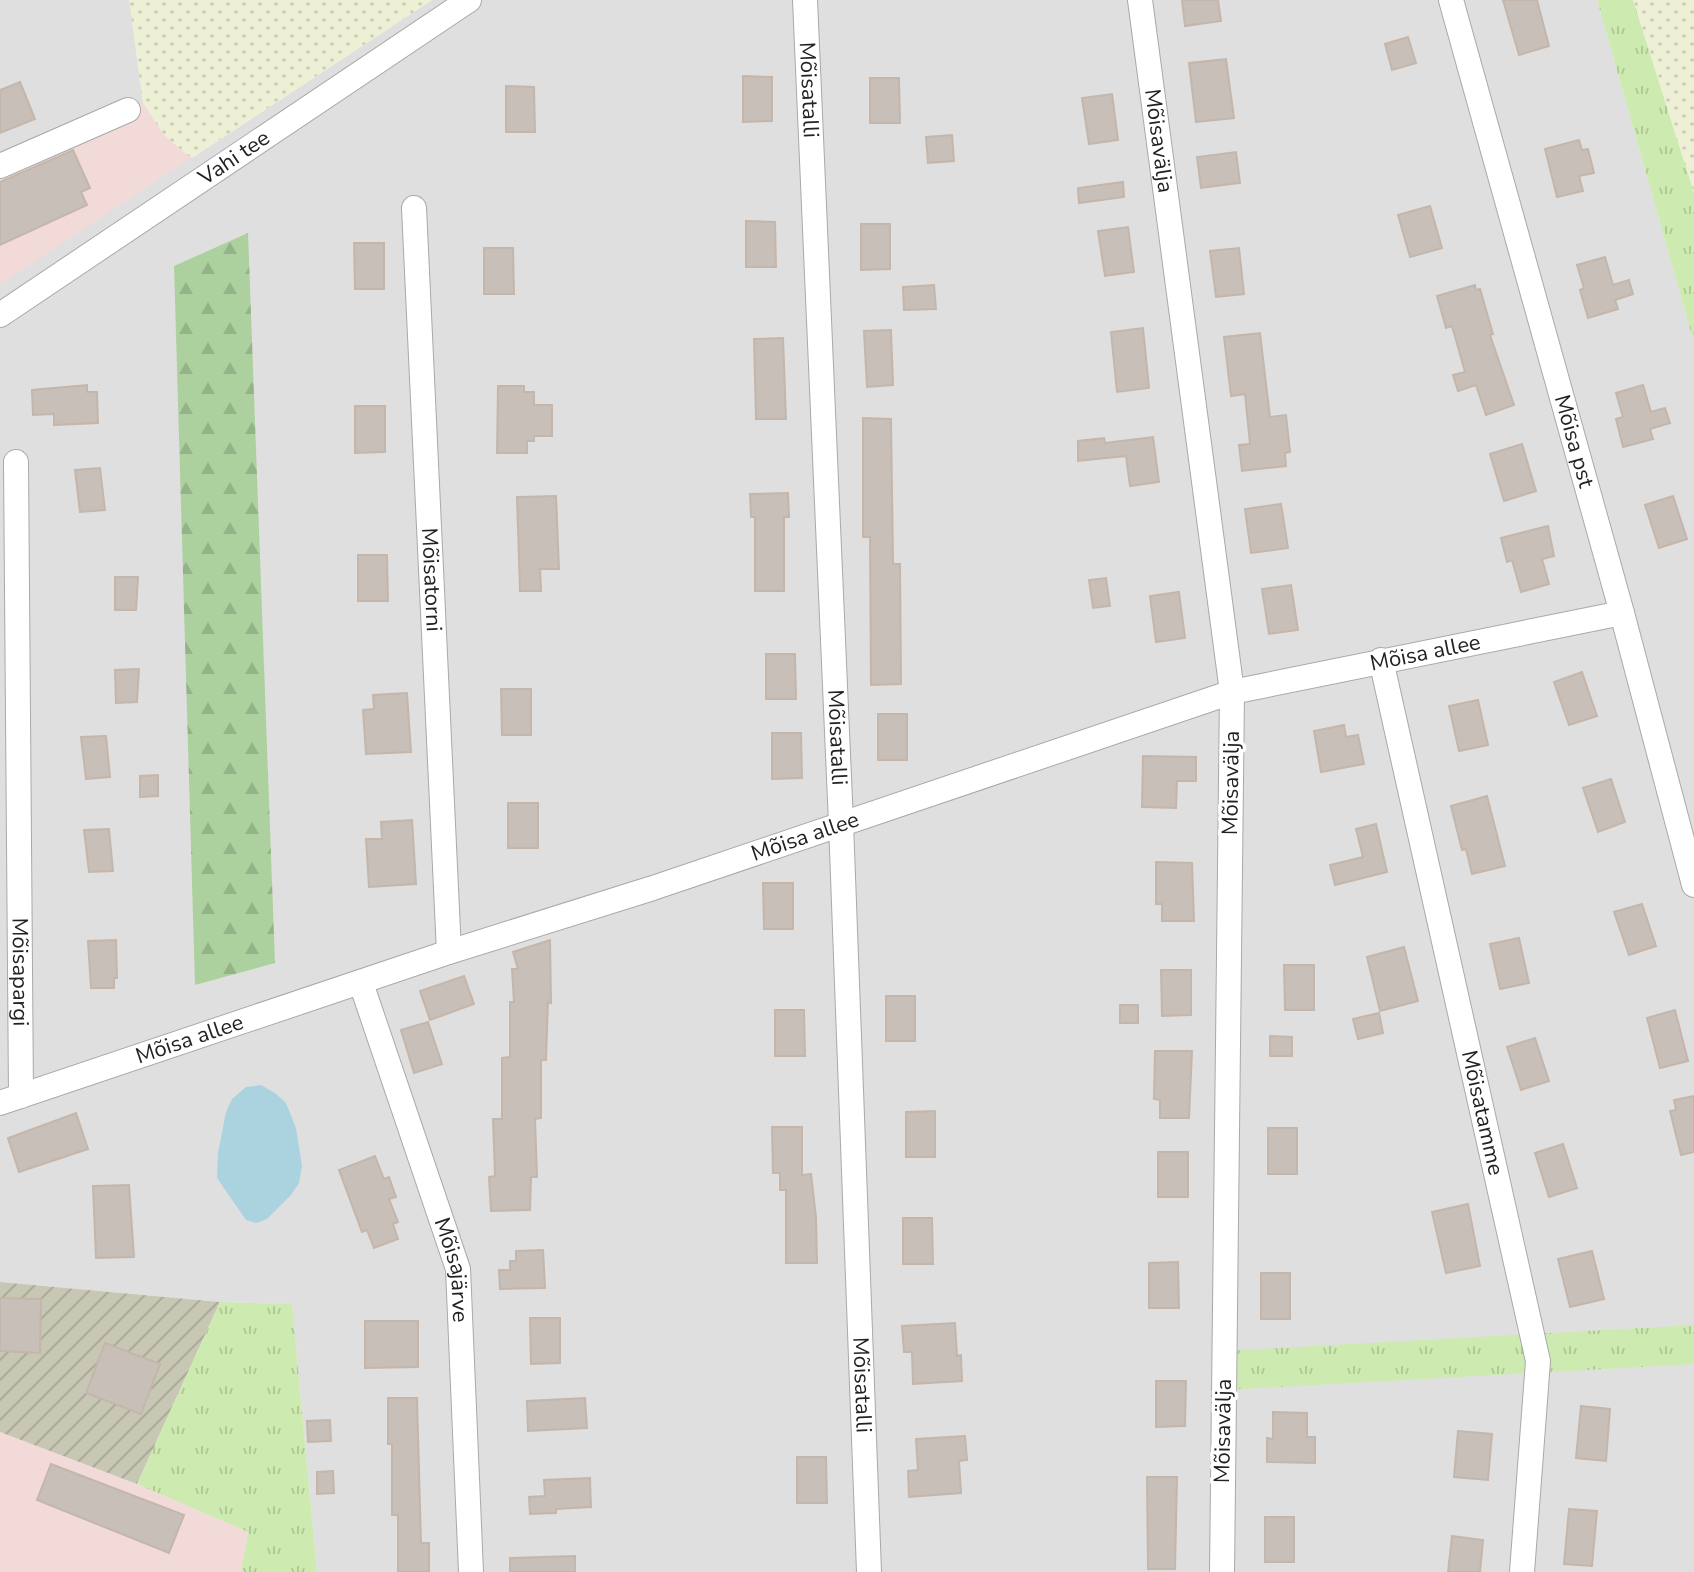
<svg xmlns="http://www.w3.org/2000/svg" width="1694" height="1572" viewBox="0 0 1694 1572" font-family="'Nunito Sans',sans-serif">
<defs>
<pattern id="construction-furrows" width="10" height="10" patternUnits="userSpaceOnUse" patternTransform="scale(2)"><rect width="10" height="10" fill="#c7c7b4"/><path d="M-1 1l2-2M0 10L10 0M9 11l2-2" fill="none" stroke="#abab9a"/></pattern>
<pattern id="farmland-dots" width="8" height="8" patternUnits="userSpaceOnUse" patternTransform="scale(2)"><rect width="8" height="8" fill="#eef0d5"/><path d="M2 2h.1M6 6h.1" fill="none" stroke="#ccceb7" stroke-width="1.8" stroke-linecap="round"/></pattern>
<pattern id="grass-tufts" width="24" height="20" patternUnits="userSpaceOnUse" patternTransform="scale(2)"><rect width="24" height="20" fill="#cdebb0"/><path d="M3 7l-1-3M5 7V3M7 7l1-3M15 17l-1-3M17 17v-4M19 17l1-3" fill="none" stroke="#b0c997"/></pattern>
<pattern id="forest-firs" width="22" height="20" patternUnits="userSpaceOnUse" patternTransform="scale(2)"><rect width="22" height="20" fill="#add19e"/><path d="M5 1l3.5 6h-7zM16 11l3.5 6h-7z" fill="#95b388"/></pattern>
</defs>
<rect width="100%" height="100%" fill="#f2efe9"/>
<polygon fill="#e0dfdf" points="0,0 163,0 192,158 432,0 1597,0 1694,343 1694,1572 317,1572 292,1304 220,1302 0,1282"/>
<g fill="#f2dad9">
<polygon points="143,103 164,135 191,158 0,284 0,163"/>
<polygon points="0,1432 137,1484 248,1532 241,1572 0,1572"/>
</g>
<polygon fill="url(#construction-furrows)" points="0,1282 220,1302 137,1484 0,1432"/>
<g fill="url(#farmland-dots)">
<polygon points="129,0 432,0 191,158 164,135 143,103"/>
<polygon points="1633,0 1694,0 1694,193 1693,190"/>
</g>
<g fill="url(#grass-tufts)">
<polygon points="1597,0 1633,0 1694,193 1694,343"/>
<polygon points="220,1302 292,1304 317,1572 241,1572 248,1532 137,1484"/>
<polygon points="1694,1325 1694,1364 1224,1390 1224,1351"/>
</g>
<polygon fill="url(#forest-firs)" points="248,233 275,963 195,985 174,266"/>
<polygon fill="#aad3df" points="261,1085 275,1093 286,1103 296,1128 302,1166 299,1183 291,1195 267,1219 256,1223 246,1220 217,1178 218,1153 226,1112 232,1099 246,1087"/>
<g fill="#c7bfb8" stroke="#c4b6ab" stroke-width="2">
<polygon points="1182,0 1218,0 1221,21 1185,26"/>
<polygon points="1503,0 1537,0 1549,46 1519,55"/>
<polygon points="1408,37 1416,63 1392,70 1385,44"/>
<polygon points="1226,59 1234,118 1196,122 1189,63"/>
<polygon points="743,76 772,77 772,121 743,122"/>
<polygon points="870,78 899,78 900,123 870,123"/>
<polygon points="20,82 35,119 0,133 0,90"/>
<polygon points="506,86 534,87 535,132 506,132"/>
<polygon points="1112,94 1118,140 1089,144 1082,98"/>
<polygon points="952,135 954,161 928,163 926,137"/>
<polygon points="1579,140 1582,150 1588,149 1594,173 1579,176 1583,191 1557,197 1545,149"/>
<polygon points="73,150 90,188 81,192 87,205 0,245 0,182"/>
<polygon points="1236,152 1240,183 1201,188 1197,157"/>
<polygon points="1123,182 1124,197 1079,203 1078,188"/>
<polygon points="1430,206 1442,248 1410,257 1398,215"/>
<polygon points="746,221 775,222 776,267 746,267"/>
<polygon points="861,224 890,224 890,269 861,270"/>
<polygon points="1128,227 1134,272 1105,276 1098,231"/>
<polygon points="354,243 384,243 384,289 355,289"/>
<polygon points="484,248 513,248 514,294 484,294"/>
<polygon points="1239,248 1244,294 1216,297 1210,251"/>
<polygon points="1605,257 1613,285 1629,280 1633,294 1615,300 1618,309 1588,318 1580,290 1584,288 1577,265"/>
<polygon points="934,285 936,309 904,310 903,287"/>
<polygon points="1475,285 1476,290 1480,289 1493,334 1490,335 1514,405 1486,415 1476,385 1458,391 1453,375 1465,372 1452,326 1446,328 1437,296"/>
<polygon points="1143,328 1149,388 1117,392 1111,332"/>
<polygon points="891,330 893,385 867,387 864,331"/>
<polygon points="1260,333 1270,417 1286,415 1290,452 1285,453 1286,466 1242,471 1239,445 1250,444 1245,394 1231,396 1224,337"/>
<polygon points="783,338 786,419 756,419 754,339"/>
<polygon points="87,385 87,392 97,392 98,423 54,425 54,414 33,415 32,390"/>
<polygon points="1643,385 1651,412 1665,408 1670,423 1650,429 1653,439 1623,447 1616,419 1623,417 1616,393"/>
<polygon points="498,386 524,386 524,392 534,392 534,405 552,405 552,436 534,436 534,441 527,441 527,453 497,453"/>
<polygon points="355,406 385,406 385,452 355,453"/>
<polygon points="863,418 891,419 893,564 900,564 901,684 871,685 870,537 863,537"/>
<polygon points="1153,437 1159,482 1130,486 1126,456 1078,461 1078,441 1104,438 1105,443"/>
<polygon points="1522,444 1536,491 1504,501 1490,454"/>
<polygon points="100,468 105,510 80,512 75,470"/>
<polygon points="788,493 789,517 784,517 784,591 755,591 755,517 751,517 750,494"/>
<polygon points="556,496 559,569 540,569 541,591 520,591 517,497"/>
<polygon points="1673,496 1687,539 1659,548 1645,505"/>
<polygon points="1281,504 1288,548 1251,553 1245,509"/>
<polygon points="1548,526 1554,556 1542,559 1549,584 1521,592 1512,560 1507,562 1501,538"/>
<polygon points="358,555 387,555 388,601 358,601"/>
<polygon points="115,577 138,577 136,610 115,610"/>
<polygon points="1106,578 1110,606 1093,608 1089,580"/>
<polygon points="1291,585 1298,630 1269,634 1262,589"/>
<polygon points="1179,592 1185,638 1156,642 1150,596"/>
<polygon points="766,654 795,654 796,699 766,699"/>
<polygon points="139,669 137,702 116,703 115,670"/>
<polygon points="1582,672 1597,716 1569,725 1554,682"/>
<polygon points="501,689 531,689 531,735 502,735"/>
<polygon points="407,693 411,752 366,754 363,710 374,709 373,695"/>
<polygon points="1478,700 1488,745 1459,751 1449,706"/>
<rect x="878" y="714" width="29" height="46"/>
<polygon points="1344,725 1346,737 1358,735 1364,764 1321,772 1314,731"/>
<polygon points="772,733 801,733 802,778 772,779"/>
<polygon points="106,736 110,777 86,779 81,737"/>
<polygon points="1143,756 1196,757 1196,781 1177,781 1176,808 1142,807"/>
<polygon points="158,775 158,796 140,797 140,776"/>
<polygon points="1611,779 1625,822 1598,832 1583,788"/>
<polygon points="1487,796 1505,866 1472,874 1466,849 1462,850 1451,806"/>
<rect x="508" y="803" width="30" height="45"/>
<polygon points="412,820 416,884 369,887 366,839 382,839 381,822"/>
<polygon points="1376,824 1387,872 1335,885 1330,865 1363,857 1356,829"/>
<polygon points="109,829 113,871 89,872 84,830"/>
<polygon points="1156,862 1192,863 1194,921 1162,921 1162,904 1156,904"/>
<polygon points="763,883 793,883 793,929 764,929"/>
<polygon points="1642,904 1656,946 1629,955 1614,912"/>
<polygon points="1519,938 1529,983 1500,989 1490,944"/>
<polygon points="116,940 117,978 114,978 114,988 91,988 88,941"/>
<polygon points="550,940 551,1003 548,1002 546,1060 541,1060 541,1118 535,1119 537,1177 531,1177 530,1210 491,1211 489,1177 495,1176 493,1119 502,1119 502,1058 510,1057 510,1002 514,1002 512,969 518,969 513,952"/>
<polygon points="1404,947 1418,1001 1380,1011 1367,957"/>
<polygon points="1284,965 1314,965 1314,1010 1285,1010"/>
<polygon points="1161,970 1191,970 1191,1015 1162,1016"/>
<polygon points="464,976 474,1004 430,1020 420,991"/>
<rect x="886" y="996" width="29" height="45"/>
<rect x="1120" y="1005" width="18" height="18"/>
<polygon points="775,1010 804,1010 805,1056 775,1056"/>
<polygon points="1675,1010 1688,1061 1660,1068 1647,1018"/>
<polygon points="1379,1013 1383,1033 1358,1039 1353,1019"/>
<polygon points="428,1022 442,1064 414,1073 401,1030"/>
<polygon points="1270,1036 1292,1037 1292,1056 1270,1056"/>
<polygon points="1535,1038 1549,1081 1521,1090 1507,1047"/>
<polygon points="1155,1051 1192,1051 1189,1118 1160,1118 1160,1100 1154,1099"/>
<polygon points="1694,1096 1694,1152 1681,1155 1670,1111 1676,1110 1674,1100"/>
<polygon points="935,1111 935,1157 906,1157 906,1112"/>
<polygon points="76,1113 88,1149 19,1172 8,1138"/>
<polygon points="772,1127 802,1127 802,1175 811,1174 816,1217 817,1263 786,1263 786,1190 780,1190 780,1173 773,1173"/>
<rect x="1268" y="1128" width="29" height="46"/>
<polygon points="1563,1144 1577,1188 1549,1197 1535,1153"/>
<rect x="1158" y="1152" width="30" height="45"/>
<polygon points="375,1156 384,1179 389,1177 396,1197 389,1199 398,1222 393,1224 398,1239 374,1248 367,1230 362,1232 339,1170"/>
<polygon points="129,1185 134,1257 96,1258 93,1186"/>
<polygon points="1468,1204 1480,1266 1446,1273 1432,1212"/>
<polygon points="903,1218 932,1218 933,1264 903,1264"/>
<polygon points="543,1250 545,1288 500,1289 499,1270 510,1270 510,1261 516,1261 516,1251"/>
<polygon points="1592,1251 1604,1299 1570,1307 1558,1259"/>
<polygon points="1178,1262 1179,1308 1149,1308 1149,1263"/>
<rect x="1261" y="1273" width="29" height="46"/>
<polygon points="0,1298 41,1299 40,1353 0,1351"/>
<polygon points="530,1318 560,1318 560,1363 531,1364"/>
<polygon points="365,1321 418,1321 418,1367 365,1368"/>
<polygon points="955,1323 957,1356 961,1355 962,1381 913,1384 912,1352 904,1352 902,1326"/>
<polygon points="105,1343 160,1364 141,1414 86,1393"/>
<polygon points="1156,1381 1186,1381 1185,1426 1156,1427"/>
<polygon points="388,1398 417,1398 421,1543 429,1543 429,1572 398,1572 398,1515 392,1515 392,1444 388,1444"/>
<polygon points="585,1398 587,1428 528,1431 527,1401"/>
<polygon points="1581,1406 1610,1409 1606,1461 1576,1458"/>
<polygon points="1273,1412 1307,1413 1307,1437 1315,1437 1315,1463 1267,1462 1267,1438 1273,1439"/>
<polygon points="330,1420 331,1441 308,1442 307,1421"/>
<polygon points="1458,1431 1492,1434 1488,1480 1454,1477"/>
<polygon points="965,1436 967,1460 959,1461 961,1493 909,1497 908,1471 918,1470 916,1439"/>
<polygon points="797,1457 826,1457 827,1503 797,1503"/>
<polygon points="51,1464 184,1515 169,1553 37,1500"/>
<polygon points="333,1471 334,1493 317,1494 317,1472"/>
<polygon points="1147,1477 1177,1477 1175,1569 1148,1569"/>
<polygon points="590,1478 591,1507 556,1509 556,1513 530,1514 529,1497 545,1496 544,1480"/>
<polygon points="1569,1509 1597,1511 1592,1566 1564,1564"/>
<rect x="1265" y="1517" width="29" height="45"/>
<polygon points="1452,1536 1483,1540 1480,1572 1448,1572"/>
<polygon points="575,1556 575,1572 510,1572 510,1558"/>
</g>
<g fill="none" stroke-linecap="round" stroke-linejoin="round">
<g stroke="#a9a9a9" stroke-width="26">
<g id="minor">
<path id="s1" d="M805,0L841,823L869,1572"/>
<path id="s2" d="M1140,0L1232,692L1222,1572"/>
<path id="s3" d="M1451,0L1622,613L1694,885"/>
<polyline points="0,166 128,110"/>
<path id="s4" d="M414,208L449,952"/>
<path id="s5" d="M0,315L469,0"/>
<path id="s6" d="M16,462L21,1096"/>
<path id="s7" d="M1381,660L1538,1361L1522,1572"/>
<path id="s8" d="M361,983L458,1269L471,1572"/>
<path id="s9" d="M0,1103L449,952L653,888L1232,692L1622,613"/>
</g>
</g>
<use href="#minor" stroke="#fff" stroke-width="24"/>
</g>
<g text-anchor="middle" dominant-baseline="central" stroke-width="7" stroke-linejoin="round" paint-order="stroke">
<g font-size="22" fill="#222" stroke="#fff">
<text stroke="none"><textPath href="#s1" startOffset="90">Mõisatalli</textPath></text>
<text stroke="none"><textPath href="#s2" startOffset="142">Mõisavälja</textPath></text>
<text stroke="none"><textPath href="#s5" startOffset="282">Vahi tee</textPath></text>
<text stroke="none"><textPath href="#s3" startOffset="458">Mõisa pst</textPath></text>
<text stroke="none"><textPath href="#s4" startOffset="372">Mõisatorni</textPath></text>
<text stroke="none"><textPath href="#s9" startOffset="1496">Mõisa allee</textPath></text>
<text stroke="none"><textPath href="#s1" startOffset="738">Mõisatalli</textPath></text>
<text transform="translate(1231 783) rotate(-89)">Mõisavälja</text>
<text stroke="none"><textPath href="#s9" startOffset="848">Mõisa allee</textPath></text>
<text stroke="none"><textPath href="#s6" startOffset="510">Mõisapargi</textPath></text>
<text stroke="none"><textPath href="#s9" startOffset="200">Mõisa allee</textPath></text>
<text stroke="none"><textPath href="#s7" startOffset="464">Mõisatamme</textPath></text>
<text stroke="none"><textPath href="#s8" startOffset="302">Mõisajärve</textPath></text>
<text stroke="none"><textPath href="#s1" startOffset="1386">Mõisatalli</textPath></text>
<text transform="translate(1223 1431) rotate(-89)">Mõisavälja</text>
</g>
</g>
</svg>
